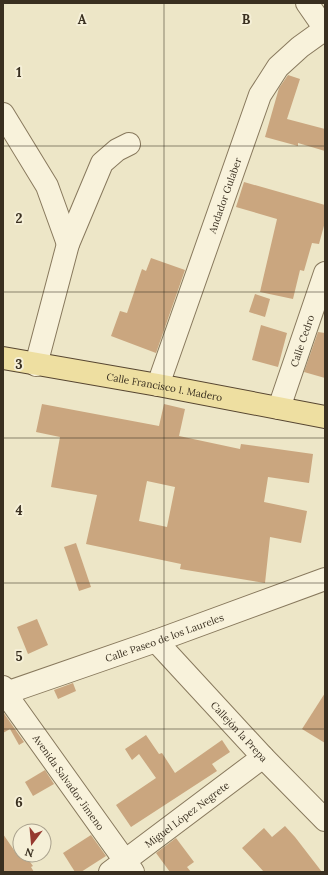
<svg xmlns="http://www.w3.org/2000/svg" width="328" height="875" viewBox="0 0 328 875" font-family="Lora,serif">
<rect width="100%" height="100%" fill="#ede6c7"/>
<g fill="#caa67f" fill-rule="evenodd">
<polygon points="288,75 300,79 287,119 325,129 325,151 298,143 298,146 265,137 279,88"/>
<polygon points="244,182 325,205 325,222 319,244 312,243 304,271 300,270 293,299 260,292 277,219 236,207"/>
<polygon points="151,258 185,270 156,353 111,336 120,311 127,313 142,269 146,271"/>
<polygon points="255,294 270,299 265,317 249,312"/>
<polygon points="261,325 287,333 278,367 252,360"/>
<polygon points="318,332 325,333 325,378 304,372"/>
<path d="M42,404L159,426L164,404L185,409L179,436L240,449L241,444L313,454L309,483L268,477L264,502L307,511L301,543L270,537L265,583L180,569L181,564L86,544L97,495L51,487L60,437L36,432ZM147,481L175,487L167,527L139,521Z"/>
<polygon points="76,543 91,587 79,591 64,547"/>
<polygon points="37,619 48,645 28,654 17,627"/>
<polygon points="73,683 76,691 58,699 54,690"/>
<polygon points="325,693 325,743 302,729"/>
<polygon points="3,712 24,742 19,745 10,729 3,733"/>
<polygon points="146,735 159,754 162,753 175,773 222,740 230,752 212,764 217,771 131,827 116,805 156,778 139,754 132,760 125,749"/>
<polygon points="45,770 54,784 33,796 25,782"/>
<polygon points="285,826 295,837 322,872 264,872 242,848 264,828 272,837"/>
<polygon points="3,834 16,853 20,850 20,855 25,855 33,866 31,867 34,872 3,872"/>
<polygon points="91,835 106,856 81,872 75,872 63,853"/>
<polygon points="176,838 194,862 187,867 191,872 170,872 156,853"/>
</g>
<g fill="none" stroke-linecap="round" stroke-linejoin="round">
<g stroke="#88795d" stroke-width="24">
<g id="minor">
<polyline points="307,3 325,29"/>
<polyline points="3,114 47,186 68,244"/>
<polyline points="36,365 68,244 102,163 117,150 129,144"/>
<path id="s1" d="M158,385L260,95L278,67L300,47L325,29"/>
<path id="s2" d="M279,408L325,273"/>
<path id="s3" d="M156,641L263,757L325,820"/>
<path id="s4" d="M3,687L5,693L133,872"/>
<path id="s5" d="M3,694L156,641L325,579"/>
<path id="s6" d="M110,872L263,757"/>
</g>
</g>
<g stroke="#574631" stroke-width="24">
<g id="major">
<path id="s7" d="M3,358L158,385L325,417"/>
</g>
</g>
<use href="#minor" stroke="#f8f2db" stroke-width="22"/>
<use href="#major" stroke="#eedfa1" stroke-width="22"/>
</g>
<path fill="none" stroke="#392f20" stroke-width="1" stroke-opacity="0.55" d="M164,3V872M3,146H325M3,292H325M3,438H325M3,583H325M3,729H325"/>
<g text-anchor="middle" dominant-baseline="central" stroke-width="4" stroke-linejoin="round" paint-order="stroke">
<g font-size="10" fill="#392f20" stroke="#f5efd7">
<text stroke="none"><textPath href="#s1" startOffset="201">Andador Gulaber</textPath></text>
<text stroke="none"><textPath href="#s2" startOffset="71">Calle Cedro</textPath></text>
<text stroke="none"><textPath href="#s7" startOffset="164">Calle Francisco I. Madero</textPath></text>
<text stroke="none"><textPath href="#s5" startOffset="171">Calle Paseo de los Laureles</textPath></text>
<text stroke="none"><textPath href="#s3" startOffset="123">Callejón la Prepa</textPath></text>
<text stroke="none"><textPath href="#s4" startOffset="116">Avenida Salvador Jimeno</textPath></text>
<text stroke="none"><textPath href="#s6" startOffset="96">Miguel López Negrete</textPath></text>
</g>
</g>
<g font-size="13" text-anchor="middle" font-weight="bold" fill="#392f20" stroke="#f5efd7" stroke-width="4" stroke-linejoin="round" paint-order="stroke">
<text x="82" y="24">A</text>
<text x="246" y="24">B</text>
<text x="19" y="77">1</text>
<text x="19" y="223">2</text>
<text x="19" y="369">3</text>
<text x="19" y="515">4</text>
<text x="19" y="661">5</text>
<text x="19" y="807">6</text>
</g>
<rect width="328" height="875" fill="none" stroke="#392f20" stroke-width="8"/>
<g transform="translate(32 843) rotate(196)"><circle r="19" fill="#f5efd7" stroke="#aaa28e"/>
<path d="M0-3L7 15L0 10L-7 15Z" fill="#96392f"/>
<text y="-6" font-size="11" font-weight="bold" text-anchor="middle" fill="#392f20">N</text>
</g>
</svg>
